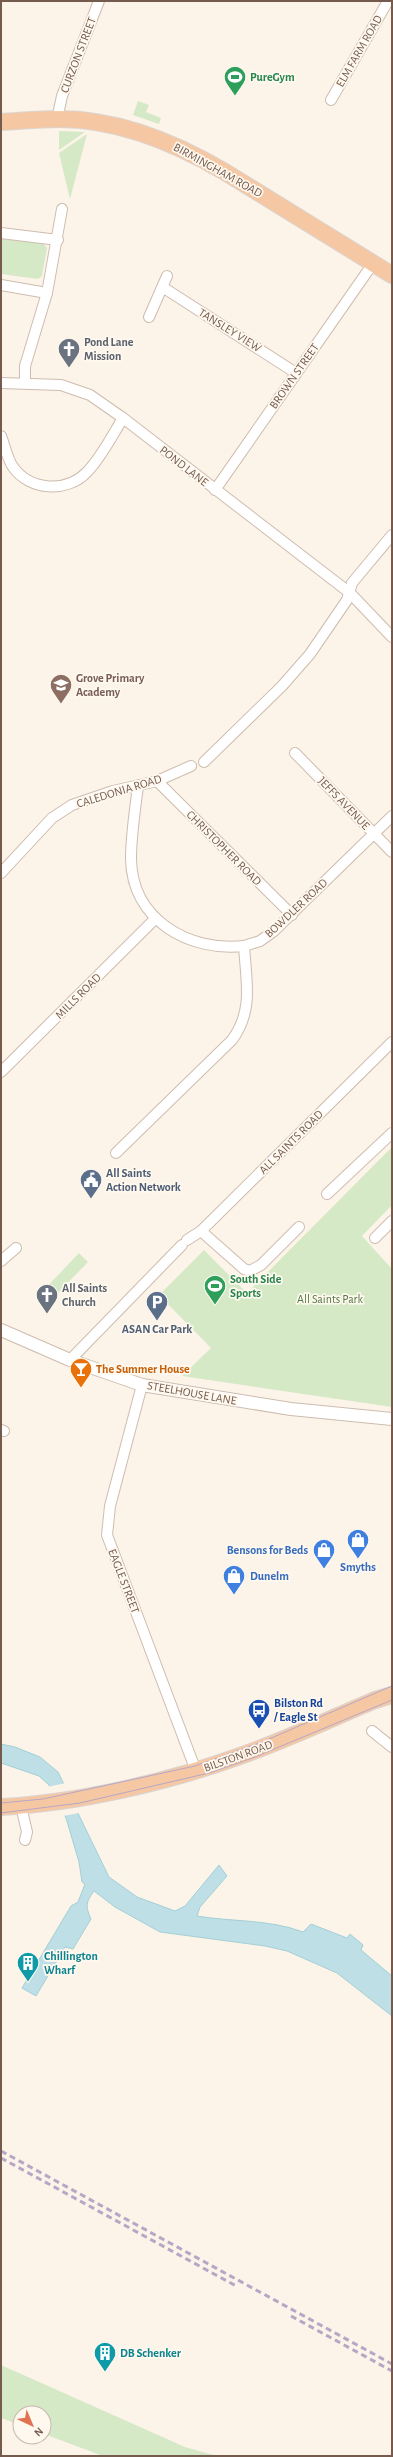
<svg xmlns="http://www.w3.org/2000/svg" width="393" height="2457" viewBox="0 0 393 2457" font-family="'Alegreya Sans',sans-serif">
<rect width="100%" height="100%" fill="#fcf4e8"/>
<g fill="#d5e9c7">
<polygon points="138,101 149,105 146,112 161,118 159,124 133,115"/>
<polygon points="59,131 85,132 59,150"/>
<polygon points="87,134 70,199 59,153"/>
<polygon points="1,236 43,243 47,248 42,276 38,279 1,274"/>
<polygon points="392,1147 392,1205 362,1236 392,1269 392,1407 182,1376 211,1348 159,1295 204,1250 247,1293"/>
<polygon points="79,1253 88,1262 51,1300 42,1292"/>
<polygon points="1,2365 185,2447 217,2456 103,2456 44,2434 44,2413 20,2413 20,2425 1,2418"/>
</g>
<path fill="#bddfe5" stroke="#a4cfd7" d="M1,1744L15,1747L40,1757L58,1772L109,1877L137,1897L175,1911L185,1906L219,1865L227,1876L200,1907L197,1916C232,1922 269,1919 303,1932L311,1924L347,1938L350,1934L363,1945L361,1950L392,1976V2016L337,1973L287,1951L265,1946L160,1932L115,1907L94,1891C86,1902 85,1906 91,1919L73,1949L65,1947L36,1996L22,1988L71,1906L78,1902L85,1884L82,1882L79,1862L66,1818L49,1785L39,1776L1,1763Z"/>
<polygon fill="#fcf4e8" points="66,1783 79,1813 63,1816 47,1787"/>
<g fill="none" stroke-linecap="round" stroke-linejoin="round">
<g stroke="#cebcaf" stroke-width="12">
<g id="minor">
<polyline points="331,100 388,1"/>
<polyline points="59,110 62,96 99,1"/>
<polyline points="1,233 58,240"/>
<polyline points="1,285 47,293"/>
<polyline points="164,288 296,373"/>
<polyline points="149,317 167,276"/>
<polyline points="1,383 61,385 90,395 123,418 350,593 392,637"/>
<polyline points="25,383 25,366 47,293 62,209"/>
<path d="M1,436C5,446 7,458 13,467C30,491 67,493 87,472C101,458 112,436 123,418"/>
<polyline points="215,490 374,262"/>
<polyline points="295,753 392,852"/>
<polyline points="204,762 282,686 310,654 347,600 352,583 392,535"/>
<polyline points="157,781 292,915"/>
<path d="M138,786C135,810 131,835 131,859C132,920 189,952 244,946"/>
<polyline points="1,873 52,818 72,805 113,791 157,781 191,766"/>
<polyline points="1,1072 155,919"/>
<path d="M116,1153L232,1040C254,1010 246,981 244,946L260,941L274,931L392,816"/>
<polyline points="327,1194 392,1133"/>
<polyline points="201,1231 244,1269 250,1271 261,1265 299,1227"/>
<polyline points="375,1238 392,1221"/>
<polyline points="187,1240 201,1231 392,1042"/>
<polyline points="1,1261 16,1248"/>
<polyline points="70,1360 182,1245"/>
<polyline points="142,1385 110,1506 107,1535 196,1771"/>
<polyline points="1,1430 4,1431"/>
<polyline points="372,1731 392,1747"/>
<polyline points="21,1806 27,1832 25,1840"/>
</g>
</g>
<g stroke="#cebcaf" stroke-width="14">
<polyline id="tertiary" points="1,1330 70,1360 142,1385 291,1409 392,1419"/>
</g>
<g stroke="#dbd4d1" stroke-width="18">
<g id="trunk">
<path d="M1,122C20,121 40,119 59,119C118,119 174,142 225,172L392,275"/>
<path d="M1,1807C78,1803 168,1782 240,1756C286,1740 330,1719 375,1700L392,1695"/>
</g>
</g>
<use href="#minor" stroke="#fff" stroke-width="10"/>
<use href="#tertiary" stroke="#fff" stroke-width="12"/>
<use href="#trunk" stroke="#f5c8a3" stroke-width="16"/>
<g stroke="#b7a6c6" stroke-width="1">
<polyline points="1,1803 43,1799 195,1766 262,1742 392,1686"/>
<polyline points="1,1813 80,1803 209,1773 255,1757 392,1700"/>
</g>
<g stroke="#b7a6c6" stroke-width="3" stroke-dasharray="6 4" stroke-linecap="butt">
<polyline points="1,2151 392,2364"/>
<polyline points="1,2158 238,2287"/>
<polyline points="291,2316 392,2371"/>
</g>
</g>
<defs>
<g id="stadium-pin" transform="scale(1.15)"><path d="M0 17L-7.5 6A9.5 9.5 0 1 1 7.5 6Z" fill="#2e9e5b" stroke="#fef8ef"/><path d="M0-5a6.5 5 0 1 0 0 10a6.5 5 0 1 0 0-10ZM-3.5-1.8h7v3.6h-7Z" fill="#fff"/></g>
<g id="church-pin" transform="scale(1.15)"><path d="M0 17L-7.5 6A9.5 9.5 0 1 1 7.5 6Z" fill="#6b7280" stroke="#fef8ef"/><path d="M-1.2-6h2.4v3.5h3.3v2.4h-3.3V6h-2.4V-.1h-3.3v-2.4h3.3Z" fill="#fff"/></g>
<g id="school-pin" transform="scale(1.15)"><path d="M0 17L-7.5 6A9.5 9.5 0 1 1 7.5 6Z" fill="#8d6e63" stroke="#fef8ef"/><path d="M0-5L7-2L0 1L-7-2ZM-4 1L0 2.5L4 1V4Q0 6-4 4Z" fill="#fff"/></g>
<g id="civic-pin" transform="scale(1.15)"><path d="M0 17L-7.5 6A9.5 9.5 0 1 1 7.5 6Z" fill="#5c6f8a" stroke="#fef8ef"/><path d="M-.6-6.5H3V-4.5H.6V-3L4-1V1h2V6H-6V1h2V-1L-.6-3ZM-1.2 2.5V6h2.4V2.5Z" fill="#fff"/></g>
<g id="parking-pin" transform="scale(1.15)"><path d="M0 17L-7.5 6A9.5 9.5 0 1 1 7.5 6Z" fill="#5c6f8a" stroke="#fef8ef"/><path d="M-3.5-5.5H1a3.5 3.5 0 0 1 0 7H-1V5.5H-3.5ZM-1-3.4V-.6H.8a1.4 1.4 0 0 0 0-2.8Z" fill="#fff"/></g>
<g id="bar-pin" transform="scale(1.15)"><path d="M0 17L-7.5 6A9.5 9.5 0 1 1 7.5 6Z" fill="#e8710a" stroke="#fef8ef"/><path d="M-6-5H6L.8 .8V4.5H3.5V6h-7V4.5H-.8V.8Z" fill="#fff"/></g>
<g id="shop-pin" transform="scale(1.15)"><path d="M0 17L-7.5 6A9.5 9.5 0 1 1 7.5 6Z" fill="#3f7fe0" stroke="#fef8ef"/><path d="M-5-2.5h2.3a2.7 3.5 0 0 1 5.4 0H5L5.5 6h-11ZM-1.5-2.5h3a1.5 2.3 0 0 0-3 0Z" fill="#fff"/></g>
<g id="bus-pin" transform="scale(1.15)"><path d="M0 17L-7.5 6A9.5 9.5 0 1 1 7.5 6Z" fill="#1a4fb4" stroke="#fef8ef"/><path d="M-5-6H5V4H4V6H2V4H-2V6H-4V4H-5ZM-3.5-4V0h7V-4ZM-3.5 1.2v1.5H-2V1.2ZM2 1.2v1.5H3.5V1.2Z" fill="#fff"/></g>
<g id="building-pin" transform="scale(1.15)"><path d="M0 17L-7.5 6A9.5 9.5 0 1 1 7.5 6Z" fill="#0f9aa8" stroke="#fef8ef"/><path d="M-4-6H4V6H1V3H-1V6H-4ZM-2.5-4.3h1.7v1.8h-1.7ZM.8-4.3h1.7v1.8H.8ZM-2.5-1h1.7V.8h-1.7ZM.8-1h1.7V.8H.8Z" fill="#fff"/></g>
</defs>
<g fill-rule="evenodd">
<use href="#stadium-pin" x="235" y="77"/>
<use href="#church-pin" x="69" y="349"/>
<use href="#school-pin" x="61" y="685"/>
<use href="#civic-pin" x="91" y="1180"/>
<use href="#stadium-pin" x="215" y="1286"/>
<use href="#church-pin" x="47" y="1295"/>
<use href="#parking-pin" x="157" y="1302"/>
<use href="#bar-pin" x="81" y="1369"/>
<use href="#shop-pin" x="358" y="1540"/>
<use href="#shop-pin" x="324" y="1550"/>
<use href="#shop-pin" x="234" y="1576"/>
<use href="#bus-pin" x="259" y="1710"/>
<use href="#building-pin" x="28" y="1963"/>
<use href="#building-pin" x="105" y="2353"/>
</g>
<g text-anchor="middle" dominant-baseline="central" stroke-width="3.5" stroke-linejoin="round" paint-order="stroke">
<g font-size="12" fill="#755b4d" stroke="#fef8ef">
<text transform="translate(359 51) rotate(-60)">ELM FARM ROAD</text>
<text transform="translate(78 55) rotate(-69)">CURZON STREET</text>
<text transform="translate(218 170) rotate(29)">BIRMINGHAM ROAD</text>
<text transform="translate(230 330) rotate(32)">TANSLEY VIEW</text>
<text transform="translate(294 376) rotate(-55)">BROWN STREET</text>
<text transform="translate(184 466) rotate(38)">POND LANE</text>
<text transform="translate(119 791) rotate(-17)">CALEDONIA ROAD</text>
<text transform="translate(344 803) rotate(46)">JEFFS AVENUE</text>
<text transform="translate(224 848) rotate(45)">CHRISTOPHER ROAD</text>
<text transform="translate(296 908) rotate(-43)">BOWDLER ROAD</text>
<text transform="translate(78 996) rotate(-45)">MILLS ROAD</text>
<text transform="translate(291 1142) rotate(-45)">ALL SAINTS ROAD</text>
<text transform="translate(192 1393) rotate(10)">STEELHOUSE LANE</text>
<text transform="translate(124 1581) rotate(69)">EAGLE STREET</text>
<text transform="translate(238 1756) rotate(-20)">BILSTON ROAD</text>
</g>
<g font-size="12" font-weight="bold" fill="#27864d" stroke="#fef8ef" text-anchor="start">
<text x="250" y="77">PureGym</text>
<text x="230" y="1279">South Side<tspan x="230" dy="14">Sports</tspan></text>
</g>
<g font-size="12" font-weight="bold" fill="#5b616d" stroke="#fef8ef" text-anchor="start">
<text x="84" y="342">Pond Lane<tspan x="84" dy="14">Mission</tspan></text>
<text x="62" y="1288">All Saints<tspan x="62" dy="14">Church</tspan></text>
</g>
<g font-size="12" font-weight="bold" fill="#785e54" stroke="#fef8ef" text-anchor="start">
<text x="76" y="678">Grove Primary<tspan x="76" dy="14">Academy</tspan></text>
</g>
<g font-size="12" font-weight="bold" fill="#4e5e75" stroke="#fef8ef" text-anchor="start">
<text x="106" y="1173">All Saints<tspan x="106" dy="14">Action Network</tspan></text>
<text x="157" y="1329" text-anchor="middle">ASAN Car Park</text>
</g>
<g font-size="12" fill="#547a45" stroke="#fef8ef">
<text x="330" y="1299">All Saints Park</text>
</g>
<g font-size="12" font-weight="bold" fill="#c56008" stroke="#fef8ef" text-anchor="start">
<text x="96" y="1369">The Summer House</text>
</g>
<g font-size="12" font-weight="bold" fill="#366cbe" stroke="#fef8ef" text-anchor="end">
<text x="308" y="1550">Bensons for Beds</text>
<text x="358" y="1567" text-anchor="middle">Smyths</text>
<text x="250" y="1576" text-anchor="start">Dunelm</text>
</g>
<g font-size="12" font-weight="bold" fill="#164399" stroke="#fef8ef" text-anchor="start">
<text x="274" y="1703">Bilston Rd<tspan x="274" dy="14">/ Eagle St</tspan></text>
</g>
<g font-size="12" font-weight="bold" fill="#0d838f" stroke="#fef8ef" text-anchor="start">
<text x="44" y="1956">Chillington<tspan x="44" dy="14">Wharf</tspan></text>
<text x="120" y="2353">DB Schenker</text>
</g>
</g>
<rect width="393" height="2457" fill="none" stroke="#755b4d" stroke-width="4"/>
<g transform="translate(32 2425) rotate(136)"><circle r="19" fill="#fef8ef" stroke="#c7b9ae"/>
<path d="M0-3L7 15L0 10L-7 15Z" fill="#e17252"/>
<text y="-6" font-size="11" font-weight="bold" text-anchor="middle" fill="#755b4d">N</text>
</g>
</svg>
